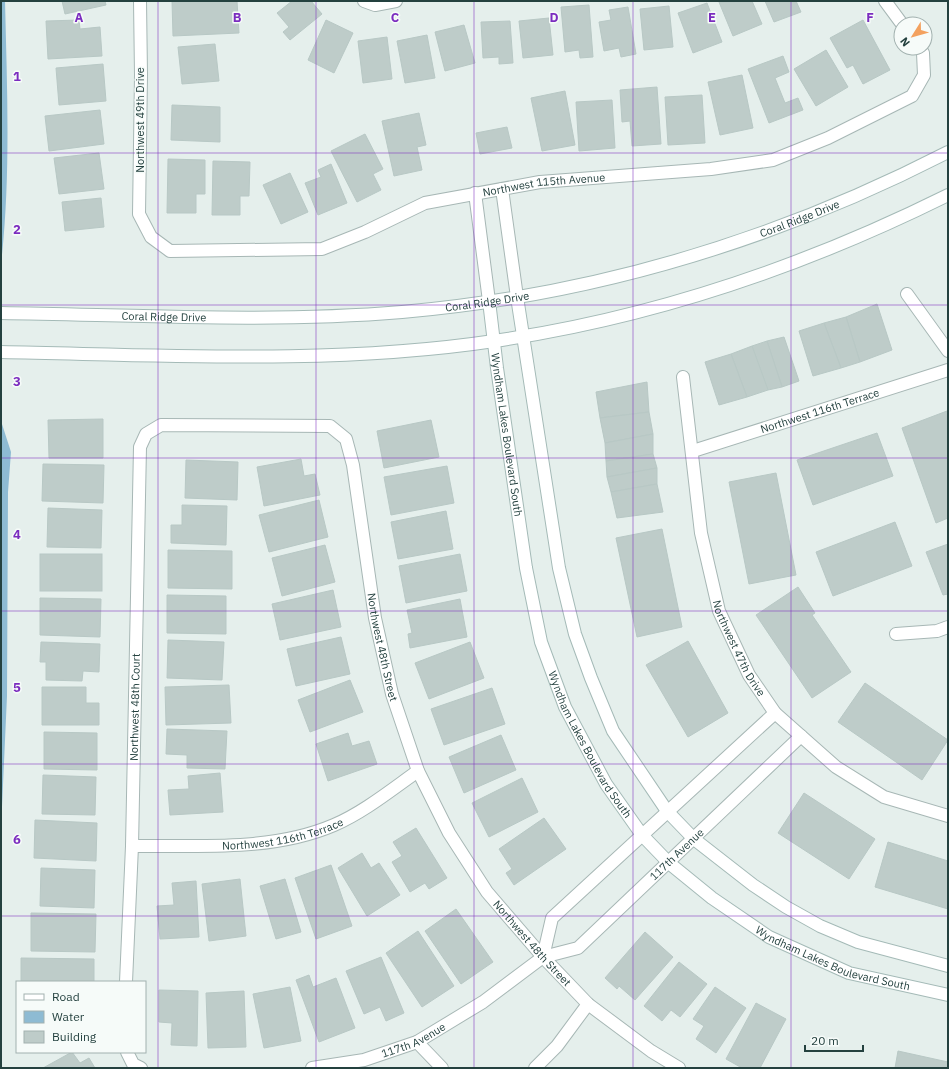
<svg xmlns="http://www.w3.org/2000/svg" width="949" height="1069" viewBox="0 0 949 1069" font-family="'IBM Plex Sans',sans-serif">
<rect width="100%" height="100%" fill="#e5efec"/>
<g fill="#8ebbd3">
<path d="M1,1H5C7,88 11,177 1,264Z"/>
<polygon points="1,421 11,452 8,492 7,696 1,829"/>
</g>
<g fill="#beccc9" stroke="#b8c8c5">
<polygon points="62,1 105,1 106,5 65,14"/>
<polygon points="172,1 237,1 239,33 173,36"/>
<polygon points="292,1 311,1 322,14 290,40 283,32 289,27 277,13"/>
<polygon points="752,1 762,24 733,36 719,2"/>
<polygon points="765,1 796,1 801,12 774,22"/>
<polygon points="707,3 722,42 693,53 678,13"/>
<polygon points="589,5 593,57 580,58 579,50 565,52 561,7"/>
<polygon points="669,6 673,47 644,50 640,9"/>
<polygon points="628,7 636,54 621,57 619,48 604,51 599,22 611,20 609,10"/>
<polygon points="549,18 553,55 523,58 519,21"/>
<polygon points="79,20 80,29 100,27 102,56 48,59 46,21"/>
<polygon points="326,20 353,33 334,73 308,60"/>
<polygon points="863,20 890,70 863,84 853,65 847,68 830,38"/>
<polygon points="510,21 513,63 499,64 499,57 483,58 481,22"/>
<polygon points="464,25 475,63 445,71 435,32"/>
<polygon points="427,35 435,78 405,83 397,41"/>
<polygon points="387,37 392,79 363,83 358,41"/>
<polygon points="215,44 219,81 182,84 178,47"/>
<polygon points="826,50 848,87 816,106 794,69"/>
<polygon points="783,56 789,72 775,78 785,103 798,98 803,110 769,123 748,69"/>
<polygon points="103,64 106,101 59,105 56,68"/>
<polygon points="742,75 753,128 720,135 708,82"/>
<polygon points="657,87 661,144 632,146 630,121 622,122 620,90"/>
<polygon points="565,91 575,145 542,151 531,98"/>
<polygon points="702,95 705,143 668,145 665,97"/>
<polygon points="612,100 615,148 579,151 576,102"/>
<polygon points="172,105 220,107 220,142 171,140"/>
<polygon points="100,110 104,144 49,151 45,116"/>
<polygon points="419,113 426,145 417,147 422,170 394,176 382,121"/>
<polygon points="507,127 512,148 480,154 476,133"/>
<polygon points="365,134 383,169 373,174 381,190 357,202 331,151"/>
<polygon points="99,153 104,189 59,194 54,158"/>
<polygon points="168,159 205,160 205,194 196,194 196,213 167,213"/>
<polygon points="213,161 250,162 249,196 240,196 240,215 212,215"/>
<polygon points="331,164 347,203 318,215 305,183 321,177 318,170"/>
<polygon points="290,173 308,212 281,224 263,185"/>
<polygon points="101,198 104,227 65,231 62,202"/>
<polygon points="877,304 892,350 860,362 846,317"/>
<polygon points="846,317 860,362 841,368 824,323"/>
<polygon points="824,323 841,368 813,376 799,331"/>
<polygon points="784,337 799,381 782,387 767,341"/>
<polygon points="767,341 782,387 768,390 752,346"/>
<polygon points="752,346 768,390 747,397 731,354"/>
<polygon points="731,354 747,397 719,405 705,362"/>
<polygon points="647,382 649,412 600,418 596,392"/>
<polygon points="947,411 948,518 936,523 902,428"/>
<polygon points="649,412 653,434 605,443 600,418"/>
<polygon points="103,419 103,458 49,458 48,420"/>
<polygon points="431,420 439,457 384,468 377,431"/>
<polygon points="877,433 893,476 813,505 797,460"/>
<polygon points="653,434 653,454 606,461 605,443"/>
<polygon points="653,454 657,468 607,477 606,461"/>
<polygon points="301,459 304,476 315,474 320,495 264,506 257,467"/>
<polygon points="186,460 238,462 237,500 185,498"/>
<polygon points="43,464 104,465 103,503 42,501"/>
<polygon points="447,466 454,503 391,515 384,477"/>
<polygon points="657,468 657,484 611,492 607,477"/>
<polygon points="776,473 796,575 749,584 729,482"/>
<polygon points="657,484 663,512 617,518 611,492"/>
<polygon points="319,500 328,537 269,552 259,515"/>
<polygon points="182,505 227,506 226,545 171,543 171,525 182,525"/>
<polygon points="48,508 102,510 101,548 47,547"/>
<polygon points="446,511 453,549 398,559 391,522"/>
<polygon points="895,522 912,566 833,596 816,552"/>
<polygon points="662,529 682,627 637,637 616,538"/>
<polygon points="948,544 948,594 943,595 926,552"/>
<polygon points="325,545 335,582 282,596 272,558"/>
<polygon points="168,550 232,551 232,589 168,588"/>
<rect x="40" y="554" width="62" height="37"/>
<polygon points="460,554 467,591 406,603 399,566"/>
<polygon points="798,587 815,613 812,615 851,672 812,698 756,615"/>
<polygon points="333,590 341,627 280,640 272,604"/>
<polygon points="167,595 226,596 226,634 167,633"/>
<polygon points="40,598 101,599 100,637 40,635"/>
<polygon points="460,599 467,637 410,648 408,634 412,633 407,610"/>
<polygon points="341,637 350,674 296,686 287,649"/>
<polygon points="168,640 224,642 222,680 167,678"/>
<polygon points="688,641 728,713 688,737 646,665"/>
<polygon points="41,642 100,644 99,672 83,671 82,681 46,680 46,662 40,662"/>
<polygon points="470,642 484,678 429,699 415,663"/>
<polygon points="350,680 363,712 310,732 298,700"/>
<polygon points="865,683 948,740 922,780 838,722"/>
<polygon points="229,685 231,723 166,725 165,687"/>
<polygon points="42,687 86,687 86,703 99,703 99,725 42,725"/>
<polygon points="492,688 505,724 444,745 431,709"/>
<polygon points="167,729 227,731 225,769 187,768 187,755 166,754"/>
<polygon points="44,732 97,733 97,770 44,769"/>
<polygon points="348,733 352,746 369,741 377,764 328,781 316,744"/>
<polygon points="501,735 516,770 464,793 449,757"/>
<polygon points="220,773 223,812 170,815 168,790 189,789 188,776"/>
<polygon points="43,775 96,777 95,815 42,814"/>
<polygon points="522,778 538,812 489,837 472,803"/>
<polygon points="804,793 875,839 849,879 778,833"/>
<polygon points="544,818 566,849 514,885 506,873 512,869 499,849"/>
<polygon points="35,820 97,823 96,861 34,858"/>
<polygon points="416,828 447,878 429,889 425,883 410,892 392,862 402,856 393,842"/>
<polygon points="888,842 948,861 948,909 875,887"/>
<polygon points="362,853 371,868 379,863 400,895 367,916 338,868"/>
<polygon points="331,865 352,926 316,939 295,878"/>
<polygon points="41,868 95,870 94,908 40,906"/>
<polygon points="240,879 246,936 209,941 202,884"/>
<polygon points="285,879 301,932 276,939 260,886"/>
<polygon points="196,881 199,937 160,939 157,906 174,905 172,883"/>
<polygon points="456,909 493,962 461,984 425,931"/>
<polygon points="31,913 96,914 95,952 31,951"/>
<polygon points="418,931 454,986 422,1007 386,953"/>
<polygon points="645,932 673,957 635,1000 619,986 617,989 605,978"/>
<polygon points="381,957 404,1013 386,1021 380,1007 364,1014 346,971"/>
<polygon points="21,958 94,959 94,982 21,982"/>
<polygon points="679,962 707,984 680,1017 671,1010 662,1021 644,1006"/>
<polygon points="309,975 313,987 336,978 355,1028 319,1042 296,980"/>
<polygon points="290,987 301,1041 264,1048 253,994"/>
<polygon points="715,987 746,1008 716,1053 696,1039 704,1026 693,1019"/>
<polygon points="159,990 198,991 197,1046 171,1045 172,1023 159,1022"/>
<polygon points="244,991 246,1047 208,1048 206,993"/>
<polygon points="756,1003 786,1019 760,1068 742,1068 726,1059"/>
<polygon points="898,1051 948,1062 948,1068 895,1068"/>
<polygon points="72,1052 80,1063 89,1058 95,1068 43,1068"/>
</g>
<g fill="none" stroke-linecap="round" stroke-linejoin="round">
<g stroke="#a7b7b5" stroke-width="14">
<g id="street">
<path id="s1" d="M140,1L141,75L139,214L151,237L170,251L322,249L365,232L425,203L540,182L711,169L773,160L828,138L912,96L924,75L923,53L920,48"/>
<polyline points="364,1 375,5 396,1"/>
<polyline points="885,1 902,24"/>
<polyline points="502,189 517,297"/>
<polyline points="475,193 489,301"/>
<polyline points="907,294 948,351"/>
<path id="s2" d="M683,377L701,533L719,611L749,675L775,713L836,767L884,797L948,816"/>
<path id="s3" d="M693,451L948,370"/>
<polyline points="896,634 937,631 948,627"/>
<path id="s4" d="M132,846C198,845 271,852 334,825C364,812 391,790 418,771"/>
<polyline points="543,957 552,918 775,713"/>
<path id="s5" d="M126,982L132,846L140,447L146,434L161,425L330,426L346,439L353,465L375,618L392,694L418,771L449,833L487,892L543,957L588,1004L651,1051L679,1068"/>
<polyline points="417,1042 442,1068"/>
<polyline points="127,1052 133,1064 141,1068"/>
<path id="s6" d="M312,1068L364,1060L417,1042L483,1002L543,957L578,948L801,736"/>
<polyline points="535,1068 557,1046 588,1004"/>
</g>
</g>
<g stroke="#a4bab7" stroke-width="14">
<g id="secondary">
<polyline points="517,297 559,568 575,634 591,678 613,731 667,811 694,839 753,885 786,907 820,926 858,942 948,966"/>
<path id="s7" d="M489,301L497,368L526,568L541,642L565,707L606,784L642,835L669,863L712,898L769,937L849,973L948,995"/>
<path id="s8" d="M1,313C134,315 270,323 402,312C596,295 775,241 948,152"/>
<path d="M1,352C163,355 334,365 494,341C652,318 805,266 948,195"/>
</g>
</g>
<use href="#street" stroke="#fff" stroke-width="12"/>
<use href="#secondary" stroke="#fff" stroke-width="12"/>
</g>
<path fill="none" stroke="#7b2cbf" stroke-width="1" stroke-opacity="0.55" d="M158,1V1068M316,1V1068M474,1V1068M633,1V1068M791,1V1068M1,153H948M1,305H948M1,458H948M1,611H948M1,764H948M1,916H948"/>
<g text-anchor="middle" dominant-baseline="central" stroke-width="3" stroke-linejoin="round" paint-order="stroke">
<g font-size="11" fill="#24413f" stroke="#f6fbf9">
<text transform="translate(140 120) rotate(-90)">Northwest 49th Drive</text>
<text stroke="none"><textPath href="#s1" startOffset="648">Northwest 115th Avenue</textPath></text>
<text stroke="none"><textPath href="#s8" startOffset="811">Coral Ridge Drive</textPath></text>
<text stroke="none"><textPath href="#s8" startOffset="487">Coral Ridge Drive</textPath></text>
<text stroke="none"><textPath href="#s8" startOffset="163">Coral Ridge Drive</textPath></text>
<text stroke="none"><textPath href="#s3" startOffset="133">Northwest 116th Terrace</textPath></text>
<text stroke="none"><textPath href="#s7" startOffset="135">Wyndham Lakes Boulevard South</textPath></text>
<text stroke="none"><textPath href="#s5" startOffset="968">Northwest 48th Street</textPath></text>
<text stroke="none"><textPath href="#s2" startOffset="279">Northwest 47th Drive</textPath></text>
<text stroke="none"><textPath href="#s5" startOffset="275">Northwest 48th Court</textPath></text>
<text stroke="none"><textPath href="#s7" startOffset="459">Wyndham Lakes Boulevard South</textPath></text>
<text stroke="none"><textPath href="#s4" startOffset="152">Northwest 116th Terrace</textPath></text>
<text stroke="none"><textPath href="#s6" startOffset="433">117th Avenue</textPath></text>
<text stroke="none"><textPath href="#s5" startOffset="1305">Northwest 48th Street</textPath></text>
<text stroke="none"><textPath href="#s7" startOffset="795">Wyndham Lakes Boulevard South</textPath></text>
<text stroke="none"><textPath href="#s6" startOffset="106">117th Avenue</textPath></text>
</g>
</g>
<g font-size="13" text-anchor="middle" font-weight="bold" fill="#7b2cbf" stroke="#f6fbf9" stroke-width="3" stroke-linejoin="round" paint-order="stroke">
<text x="79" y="22">A</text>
<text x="237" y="22">B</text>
<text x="395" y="22">C</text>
<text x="554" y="22">D</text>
<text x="712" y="22">E</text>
<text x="870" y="22">F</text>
<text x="17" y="81">1</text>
<text x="17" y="234">2</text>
<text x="17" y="386">3</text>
<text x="17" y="539">4</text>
<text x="17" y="692">5</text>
<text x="17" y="844">6</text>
</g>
<rect width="949" height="1069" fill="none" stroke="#24413f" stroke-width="4"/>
<rect x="16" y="981" width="130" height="72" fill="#f6fbf9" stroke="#a2b1af"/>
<rect x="24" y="994" width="20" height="6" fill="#ffffff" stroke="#a2b1af"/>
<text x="52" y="1001" font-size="12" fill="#24413f">Road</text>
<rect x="24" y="1011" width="20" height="12" fill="#8ebbd3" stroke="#a2b1af"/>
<text x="52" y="1021" font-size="12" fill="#24413f">Water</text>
<rect x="24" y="1031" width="20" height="12" fill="#beccc9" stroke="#a2b1af"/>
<text x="52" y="1041" font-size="12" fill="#24413f">Building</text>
<g transform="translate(913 36) rotate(233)"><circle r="19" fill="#f6fbf9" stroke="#a2b1af"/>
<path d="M0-3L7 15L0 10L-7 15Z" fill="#f3a15f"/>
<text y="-6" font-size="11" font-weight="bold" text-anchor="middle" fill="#24413f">N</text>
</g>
<path d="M805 1045v6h58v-6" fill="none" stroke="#24413f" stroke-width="2"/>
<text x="811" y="1045" font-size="12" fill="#24413f" stroke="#f6fbf9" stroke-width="3" paint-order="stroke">20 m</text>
</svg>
